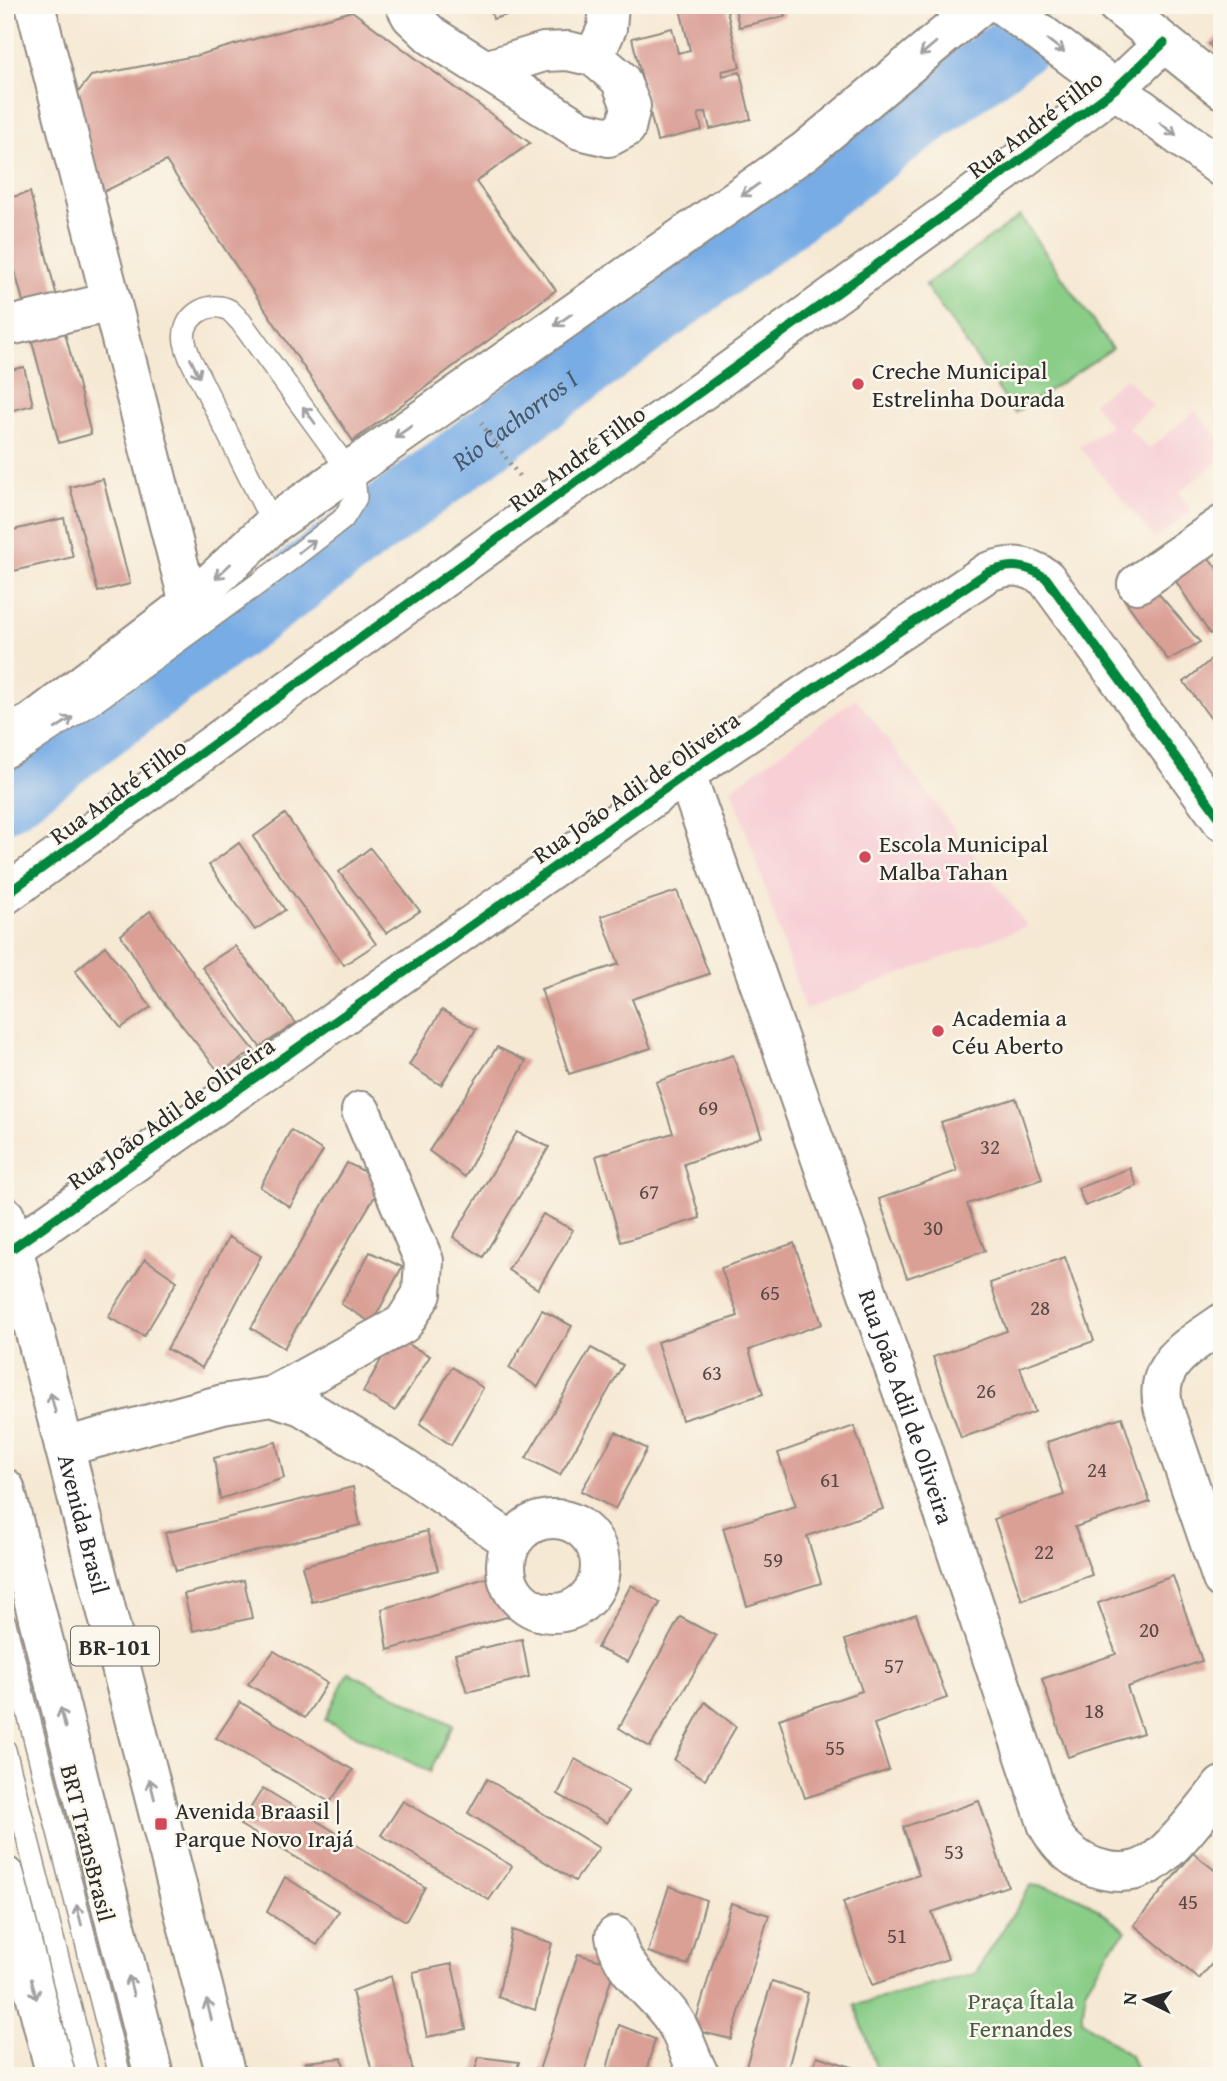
<svg xmlns="http://www.w3.org/2000/svg" width="1227" height="2081" viewBox="0 0 1227 2081" font-family="'Gentium Book Plus',serif">
<rect width="100%" height="100%" fill="#fbf7ec"/>
<filter id="ink" filterUnits="userSpaceOnUse"><feTurbulence type="fractalNoise" baseFrequency=".0143" numOctaves="2"/><feDisplacementMap in="SourceGraphic" scale="14" xChannelSelector="R" yChannelSelector="G"/><feConvolveMatrix kernelMatrix="1 2 1 2 8 2 1 2 1" color-interpolation-filters="sRGB"/></filter>
<filter id="wash" filterUnits="userSpaceOnUse"><feTurbulence type="fractalNoise" baseFrequency=".00686" numOctaves="4" result="noise"/><feDisplacementMap in="SourceGraphic" scale="28" xChannelSelector="R" yChannelSelector="G"/><feGaussianBlur stdDeviation="1.57" result="paint"/><feColorMatrix in="noise" values="0 0 0 0 0 0 0 0 0 0 0 0 0 0 0 0 0 1.4 0 .05"/><feComposite in="paint" operator="in"/></filter>
<g filter="url(#wash)">
<rect width="100%" height="100%" fill="#f6e9d4"/>
<g fill="#f7cfd5">
<polygon points="1126,378 1153,406 1128,428 1149,449 1195,411 1222,441 1222,458 1179,492 1192,511 1155,539 1079,447 1110,426 1093,402"/>
<polygon points="856,698 1027,926 805,1010 732,788"/>
</g>
<g fill="#89cd87" stroke="#5a7c59" stroke-width="2">
<polygon points="1020,216 1112,349 1015,413 925,285"/>
<polygon points="348,1672 453,1725 430,1772 325,1720"/>
<path d="M1031,1885C1079,1891 1090,1903 1126,1931L1110,1949L1086,1988L1082,2020L1130,2056L1139,2076H879L855,2005L975,1974Z"/>
</g>
<g fill="none" stroke-linecap="round" stroke-linejoin="round">
<path stroke="#77ace5" stroke-width="65" id="s1" d="M5,799L1024,39"/>
</g>
<g id="blocks">
<g fill="#da9f95">
<polygon points="490,5 527,5 528,9 493,19"/>
<polygon points="679,5 782,5 785,16 739,27 735,8 727,11 740,67 722,71 723,76 740,72 751,119 710,129 706,112 698,114 702,130 657,141 632,38 672,28 678,53 690,50"/>
<polygon points="352,11 530,143 476,182 556,290 353,441 166,161 103,192 76,95 91,76 195,56"/>
<polygon points="1222,33 1222,58 1209,44"/>
<polygon points="5,103 15,137 5,140"/>
<polygon points="30,192 57,297 24,305 5,234 5,199"/>
<polygon points="64,329 91,434 59,443 31,338"/>
<polygon points="24,367 33,405 5,412 5,371"/>
<polygon points="103,479 130,584 98,592 70,487"/>
<polygon points="64,518 73,557 5,573 5,532"/>
<polygon points="1197,543 1222,575 1222,625 1210,634 1168,569"/>
<polygon points="1145,578 1200,642 1168,660 1124,599"/>
<polygon points="1213,658 1222,670 1222,734 1184,682"/>
<polygon points="285,814 376,944 344,965 253,837"/>
<polygon points="239,843 285,910 255,930 209,865"/>
<polygon points="370,848 420,911 386,933 339,872"/>
<polygon points="677,891 709,974 632,999 651,1048 569,1074 541,989 619,964 601,916"/>
<polygon points="150,911 194,974 254,1050 220,1073 161,999 121,935"/>
<polygon points="105,946 151,1007 121,1028 75,971"/>
<polygon points="235,946 296,1023 260,1047 202,967"/>
<polygon points="442,1010 476,1029 441,1085 409,1065"/>
<polygon points="497,1047 526,1061 465,1177 429,1151"/>
<polygon points="733,1055 762,1137 684,1164 700,1218 621,1242 596,1156 673,1133 656,1082"/>
<polygon points="1016,1098 1042,1179 967,1204 985,1251 907,1278 879,1199 957,1171 941,1122"/>
<polygon points="291,1130 323,1151 290,1207 260,1187"/>
<polygon points="517,1132 549,1147 483,1257 453,1237"/>
<polygon points="347,1163 384,1181 284,1348 251,1328"/>
<polygon points="1130,1168 1137,1186 1085,1206 1078,1188"/>
<polygon points="543,1214 573,1230 538,1289 508,1270"/>
<polygon points="229,1237 261,1256 202,1368 167,1349"/>
<polygon points="794,1243 822,1324 749,1350 763,1394 682,1420 657,1342 738,1316 721,1268"/>
<polygon points="370,1252 402,1267 372,1323 341,1304"/>
<polygon points="1065,1257 1094,1341 1020,1367 1035,1412 961,1438 933,1357 1007,1331 990,1283"/>
<polygon points="145,1259 177,1281 144,1336 108,1317"/>
<polygon points="542,1310 572,1326 538,1387 509,1368"/>
<polygon points="394,1337 430,1356 395,1411 363,1392"/>
<polygon points="591,1348 623,1365 560,1475 526,1458"/>
<polygon points="452,1367 483,1388 451,1445 420,1424"/>
<polygon points="1122,1417 1150,1502 1075,1527 1092,1575 1022,1600 994,1519 1064,1495 1047,1442"/>
<polygon points="854,1426 883,1509 807,1536 821,1583 747,1606 723,1528 796,1506 778,1453"/>
<polygon points="616,1432 647,1449 615,1509 581,1491"/>
<polygon points="276,1442 284,1478 220,1499 214,1458"/>
<polygon points="353,1487 360,1525 176,1571 165,1533"/>
<polygon points="427,1531 438,1570 312,1602 302,1566"/>
<polygon points="506,1572 514,1615 388,1650 382,1609"/>
<polygon points="1173,1576 1202,1661 1127,1687 1143,1733 1068,1757 1042,1679 1116,1654 1098,1603"/>
<polygon points="244,1580 252,1618 193,1631 184,1594"/>
<polygon points="631,1585 660,1603 628,1662 597,1648"/>
<polygon points="916,1614 947,1698 874,1724 889,1770 805,1798 779,1719 862,1691 845,1640"/>
<polygon points="680,1617 716,1636 650,1747 619,1728"/>
<polygon points="522,1639 529,1677 467,1692 455,1654"/>
<polygon points="274,1651 327,1683 305,1718 248,1684"/>
<polygon points="240,1702 353,1770 330,1802 216,1738"/>
<polygon points="705,1702 736,1727 705,1779 674,1760"/>
<polygon points="575,1759 629,1790 607,1823 558,1794"/>
<polygon points="487,1779 599,1848 575,1881 468,1813"/>
<polygon points="263,1788 425,1887 406,1921 240,1825"/>
<polygon points="403,1801 512,1866 489,1900 381,1835"/>
<polygon points="979,1801 1008,1886 932,1912 948,1959 872,1985 843,1902 919,1875 903,1827"/>
<polygon points="1193,1853 1222,1876 1222,1952 1199,1979 1134,1925"/>
<polygon points="285,1877 339,1911 317,1945 267,1912"/>
<polygon points="669,1886 706,1900 688,1965 648,1952"/>
<polygon points="731,1903 769,1915 731,2039 693,2030"/>
<polygon points="512,1930 552,1943 535,2010 498,1997"/>
<polygon points="578,1954 615,1965 583,2076 537,2076"/>
<polygon points="452,1964 466,2029 427,2037 413,1972"/>
<polygon points="391,1976 414,2076 373,2076 352,1991"/>
<polygon points="772,1981 808,1993 786,2076 743,2076"/>
<polygon points="619,2025 655,2039 645,2076 605,2076"/>
<polygon points="817,2056 855,2068 853,2076 810,2076"/>
<polygon points="479,2057 519,2062 515,2076 473,2076"/>
<polygon points="342,2058 346,2076 308,2076 305,2062"/>
</g>
</g>
</g>
<g filter="url(#ink)">
<use href="#blocks" fill-opacity="0" stroke="#908a80" stroke-width="2"/>
<g fill="none" stroke-linecap="round" stroke-linejoin="round">
<g stroke="#908a80" stroke-width="24">
<g id="lane">
<path d="M5,758L26,747L96,701L277,570L343,519L356,498L355,485L349,471L241,322C238,319 233,313 229,310C208,299 180,318 185,342C186,347 188,353 190,358L273,524"/>
<polyline points="5,1623 120,2076"/>
<polyline points="5,1750 88,2076"/>
</g>
</g>
<g stroke="#908a80" stroke-width="42">
<g id="street">
<polyline points="35,5 189,603"/>
<polyline points="405,5 411,16 432,36 580,130 609,137 626,128 631,106 620,79 594,57 568,51 544,52 485,70"/>
<polyline points="594,57 607,28 609,5"/>
<polyline points="5,327 111,302"/>
<polyline points="1137,584 1222,525"/>
<path id="s2" d="M686,774L920,1442L1048,1826C1053,1834 1057,1842 1064,1848C1085,1869 1121,1880 1148,1865C1171,1853 1204,1808 1222,1786"/>
<path d="M13,1248L686,774L988,572C1011,564 1025,564 1046,578L1222,821"/>
<path d="M1222,1323C1190,1346 1151,1364 1164,1410L1222,1579"/>
<polyline points="272,1396 403,1324 422,1294 424,1261 361,1111"/>
<polyline points="64,1447 223,1404 272,1396 302,1406 402,1467 512,1542"/>
<circle cx="553" cy="1566" r="47"/>
<path d="M615,1936C621,1973 655,1991 674,2020C685,2037 690,2058 700,2076"/>
</g>
</g>
<g stroke="#908a80" stroke-width="42">
<g id="secondary">
<polyline points="5,735 30,724 189,603 273,524 805,151 981,5"/>
<polyline points="5,895 1006,171 1115,89 1164,43"/>
</g>
</g>
<g stroke="#908a80" stroke-width="42">
<g id="primary">
<polyline points="1002,5 1222,168"/>
<polyline points="1117,5 1222,89"/>
</g>
</g>
<g stroke="#908a80" stroke-width="42">
<g id="highway">
<polyline points="5,887 22,883"/>
<path id="s3" d="M5,1216L226,2076"/>
<polyline points="5,1488 154,2076"/>
<polyline points="5,1876 56,2076"/>
</g>
</g>
<polyline stroke="#908a80" stroke-width="4.5" stroke-dasharray="2 5" stroke-linecap="butt" points="481,423 519,476"/>
<use href="#lane" stroke="#fff" stroke-width="21"/>
<use href="#street" stroke="#fff" stroke-width="38"/>
<use href="#secondary" stroke="#fff" stroke-width="38"/>
<use href="#primary" stroke="#fff" stroke-width="38"/>
<use href="#highway" stroke="#fff" stroke-width="38"/>
<g stroke="#fbf7ec" stroke-width="13">
<g id="cycleway">
<polyline points="5,895 1006,171 1115,89 1164,43"/>
<path d="M13,1248L686,774L988,572C1011,564 1025,564 1046,578L1222,821"/>
</g>
</g>
<use href="#cycleway" stroke="#00873e" stroke-width="9"/>
</g>
<defs><path id="oneway-shaft" d="M-6 0H5M1.5-3L5.5 0L1.5 3" fill="none" stroke-width="1.6" stroke-linecap="round" stroke-linejoin="round" transform="scale(1.75)"/></defs>
<g stroke="#a0a0a0">
<use href="#oneway-shaft" transform="translate(1056 46) rotate(37)"/>
<use href="#oneway-shaft" transform="translate(928 49) rotate(140)"/>
<use href="#oneway-shaft" transform="translate(1168 129) rotate(37)"/>
<use href="#oneway-shaft" transform="translate(750 190) rotate(145)"/>
<use href="#oneway-shaft" transform="translate(563 320) rotate(145)"/>
<use href="#oneway-shaft" transform="translate(195 368) rotate(64)"/>
<use href="#oneway-shaft" transform="translate(309 415) rotate(-126)"/>
<use href="#oneway-shaft" transform="translate(403 432) rotate(145)"/>
<use href="#oneway-shaft" transform="translate(307 546) rotate(-38)"/>
<use href="#oneway-shaft" transform="translate(223 571) rotate(137)"/>
<use href="#oneway-shaft" transform="translate(64 723) rotate(-33)"/>
<use href="#oneway-shaft" transform="translate(53 1403) rotate(-104)"/>
<use href="#oneway-shaft" transform="translate(63 1718) rotate(-104)"/>
<use href="#oneway-shaft" transform="translate(152 1789) rotate(-104)"/>
<use href="#oneway-shaft" transform="translate(79 1915) rotate(-104)"/>
<use href="#oneway-shaft" transform="translate(131 1986) rotate(-104)"/>
<use href="#oneway-shaft" transform="translate(34 1989) rotate(76)"/>
<use href="#oneway-shaft" transform="translate(209 2010) rotate(-104)"/>
</g>
</g>
<g fill="#d1495b" stroke="#fbf7ec" stroke-width="2.5">
<circle cx="858" cy="384" r="7"/>
<circle cx="865" cy="857" r="7"/>
<circle cx="938" cy="1031" r="7"/>
<rect x="154" y="1817" width="14" height="14" rx="3.5"/>
</g>
<g text-anchor="middle" dominant-baseline="central" stroke-width="5" stroke-linejoin="round" paint-order="stroke">
<g font-size="21" fill="#574846">
<text x="708" y="1107">69</text>
<text x="990" y="1146">32</text>
<text x="649" y="1191">67</text>
<text x="933" y="1227">30</text>
<text x="770" y="1292">65</text>
<text x="1040" y="1307">28</text>
<text x="712" y="1372">63</text>
<text x="986" y="1390">26</text>
<text x="1097" y="1469">24</text>
<text x="830" y="1479">61</text>
<text x="1044" y="1551">22</text>
<text x="773" y="1559">59</text>
<text x="1149" y="1629">20</text>
<text x="894" y="1665">57</text>
<text x="1094" y="1710">18</text>
<text x="835" y="1747">55</text>
<text x="954" y="1851">53</text>
<text x="1188" y="1901">45</text>
<text x="897" y="1935">51</text>
</g>
<rect fill="#fbf7ec" stroke="#696865" stroke-width="2" x="71" y="1626.5" width="88" height="39" rx="5"/>
<g font-size="23" font-weight="bold" fill="#2b2b2b">
<text x="115" y="1646">BR-101</text>
</g>
<g font-size="24" fill="#2b2b2b" stroke="#fbf7ec">
<text transform="translate(1035 124) rotate(-37)">Rua André Filho</text>
<text transform="translate(577 458) rotate(-36)">Rua André Filho</text>
<text transform="translate(636 787) rotate(-35)">Rua João Adil de Oliveira</text>
<text transform="translate(118 791) rotate(-36)">Rua André Filho</text>
<text transform="translate(171 1113) rotate(-35)">Rua João Adil de Oliveira</text>
<text stroke="none"><textPath href="#s2" startOffset="670">Rua João Adil de Oliveira</textPath></text>
<text stroke="none"><textPath href="#s3" startOffset="318">Avenida Brasil</textPath></text>
<text transform="translate(88 1843) rotate(76)">BRT TransBrasil</text>
</g>
<g font-size="24" fill="#2b2b2b" stroke="#fbf7ec" text-anchor="start">
<text x="872" y="370">Creche Municipal<tspan x="872" dy="28">Estrelinha Dourada</tspan></text>
<text x="879" y="843">Escola Municipal<tspan x="879" dy="28">Malba Tahan</tspan></text>
<text x="952" y="1017">Academia a<tspan x="952" dy="28">Céu Aberto</tspan></text>
<text x="175" y="1810">Avenida Braasil |<tspan x="175" dy="28">Parque Novo Irajá</tspan></text>
</g>
<g font-size="24" fill="#475c47" stroke="#fbf7ec">
<text x="1021" y="2000">Praça Ítala<tspan x="1021" dy="28">Fernandes</tspan></text>
</g>
<g font-size="26" font-style="italic" fill="#46586c" stroke="#fbf7ec">
<text stroke="none"><textPath href="#s1" startOffset="635">Rio Cachorros I</textPath></text>
</g>
</g>
<rect width="1227" height="2081" fill="none" stroke="#fbf7ec" stroke-width="28"/>
<g transform="translate(1146 2000) rotate(275)" stroke="#fbf7ec" stroke-width="5" paint-order="stroke">
<path d="M0-5L12 26L0 18L-12 26Z" fill="#2b2b2b"/>
<text y="-10" font-size="19" font-weight="bold" text-anchor="middle" fill="#2b2b2b">N</text>
</g>
</svg>
